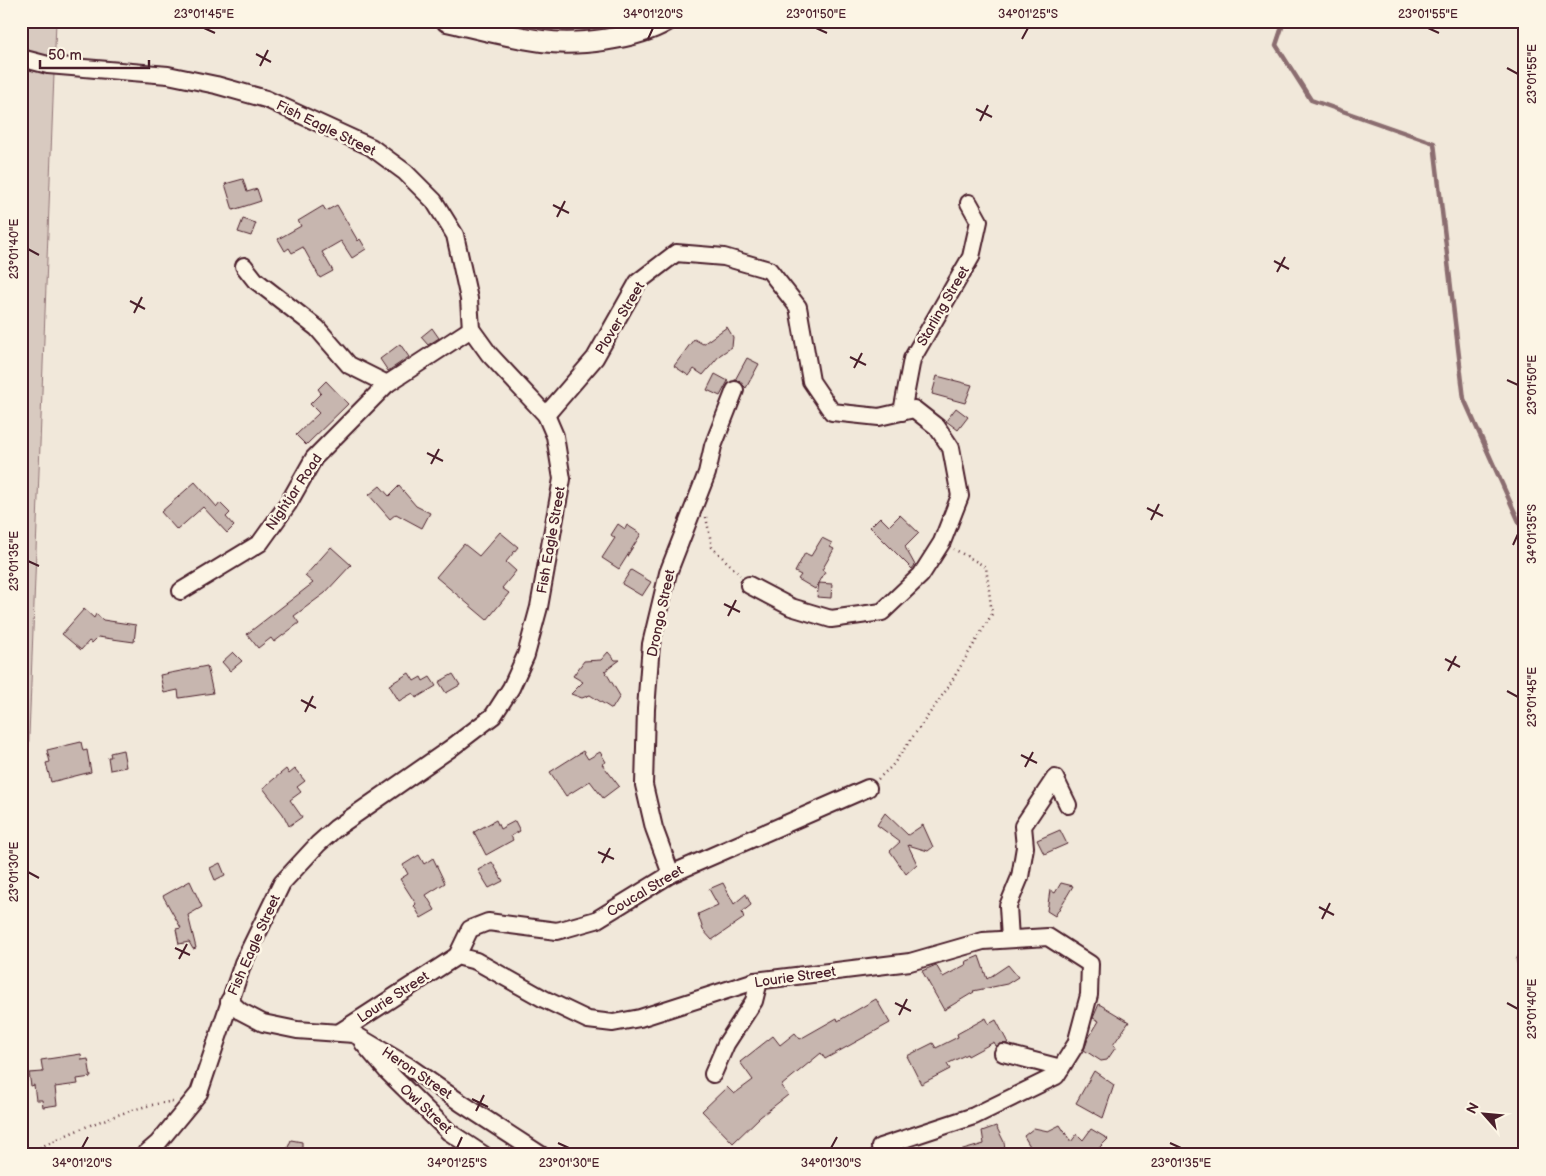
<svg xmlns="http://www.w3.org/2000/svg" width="1546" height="1176" viewBox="0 0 1546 1176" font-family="'Balsamiq Sans',sans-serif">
<rect width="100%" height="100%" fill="#f1e8da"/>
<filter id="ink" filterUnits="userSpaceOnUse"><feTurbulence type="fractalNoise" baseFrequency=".02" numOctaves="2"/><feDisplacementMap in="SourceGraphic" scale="10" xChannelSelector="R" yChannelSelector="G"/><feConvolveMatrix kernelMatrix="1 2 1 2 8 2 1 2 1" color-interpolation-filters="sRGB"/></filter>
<g filter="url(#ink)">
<polygon fill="#d8cac0" stroke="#917476" points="31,21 56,21 21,948 21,25"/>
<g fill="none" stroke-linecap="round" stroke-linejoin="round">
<g stroke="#8b6d6f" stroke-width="4.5">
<polyline points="1284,21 1276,45 1311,100 1434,143 1464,399 1525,535"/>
<polyline points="1525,948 1518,960 1525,985"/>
</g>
</g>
<g fill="#c7b6af" stroke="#4a1f2b">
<polygon points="243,179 247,192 257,189 261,201 233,210 225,184"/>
<polygon points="337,205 358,241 360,239 366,249 352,258 341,241 322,252 333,271 320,278 303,247 292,253 289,248 285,251 278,239 301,226 298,221 323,206 326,211"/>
<polygon points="243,219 256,223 251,236 238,232"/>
<polygon points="727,327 733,337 732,347 720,355 703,375 694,369 689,376 674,366 694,339 703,344"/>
<polygon points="432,328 439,338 428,345 421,337"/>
<polygon points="400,344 409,357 388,371 380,359"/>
<polygon points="747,358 759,364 746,388 739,381 735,380"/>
<polygon points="715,374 728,381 720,396 707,390"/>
<polygon points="937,376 972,385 965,403 932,394"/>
<polygon points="326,381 348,404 306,445 296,435 319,413 310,404 321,393 318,389"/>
<polygon points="956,408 968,417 958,430 946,421"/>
<polygon points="195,482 217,507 220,503 230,513 226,517 234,526 227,533 203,507 177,530 161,512"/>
<polygon points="380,486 389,496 399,486 416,506 430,513 422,528 396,514 390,519 369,495"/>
<polygon points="900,515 919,533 905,547 915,565 912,569 870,527 880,517 889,526"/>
<polygon points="618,524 625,529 627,525 641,534 619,569 602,558 615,538 611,535"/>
<polygon points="500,532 518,547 506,562 516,571 502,588 509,593 487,620 436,577 464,544 479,556"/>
<polygon points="822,538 832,543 830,547 834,549 822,570 825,572 819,583 832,584 831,598 817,597 819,583 815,589 798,579 801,575 795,572 805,553 811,556"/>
<polygon points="331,547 351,565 325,593 294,616 299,623 274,642 271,638 258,648 247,634 313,583 305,576"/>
<polygon points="631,570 651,582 642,596 622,584"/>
<polygon points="84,609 94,618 96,614 103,620 136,625 134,642 98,637 92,643 89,641 81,650 62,634"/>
<polygon points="233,652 242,661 230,671 222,662"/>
<polygon points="608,652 615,660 620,660 605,671 620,696 612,709 590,695 582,698 571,694 583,682 573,676 584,661 601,660"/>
<polygon points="207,666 213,693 179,698 178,690 164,693 160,675"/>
<polygon points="409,673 414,681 421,677 423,681 430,677 436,686 416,698 413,693 399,701 389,685"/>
<polygon points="453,674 460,685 446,693 439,682"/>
<polygon points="81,742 83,751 87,750 91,772 51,782 46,763 50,762 47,750"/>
<polygon points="123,750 126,767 110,770 108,757 111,757 110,753"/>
<polygon points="583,751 588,759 600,752 606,762 602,764 619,786 603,798 590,781 566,796 550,772"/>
<polygon points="286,769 289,774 295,769 305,781 297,787 301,792 290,800 302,817 289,826 283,814 263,788"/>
<polygon points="885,813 908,835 923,825 933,847 928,851 908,845 917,864 906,874 890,851 900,842 877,825"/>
<polygon points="496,820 500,829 515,821 520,831 511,836 513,840 486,855 474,832"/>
<polygon points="1060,830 1067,844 1044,854 1037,840"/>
<polygon points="419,855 424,864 433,858 445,883 426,895 435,910 421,918 414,906 416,904 400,879 408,874 403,865"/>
<polygon points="492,862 503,881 489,888 478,870"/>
<polygon points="220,863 225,875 215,880 210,868"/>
<polygon points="190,881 202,907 188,915 196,948 193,949 189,942 179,944 176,929 181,928 163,896"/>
<polygon points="723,883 734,904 746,894 751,905 742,912 744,918 712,940 703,930 698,914 718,905 709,889"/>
<polygon points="1061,883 1073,886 1055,916 1047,911 1050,890 1055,893"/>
<polygon points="979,956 987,979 1008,965 1018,977 1007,984 973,991 974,992 944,1010 922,971 936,965 943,977 967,964 965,962"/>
<polygon points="876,999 890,1023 825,1059 821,1053 781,1086 788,1095 760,1117 733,1143 702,1111 727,1087 734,1094 753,1080 740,1062 773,1036 780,1045 795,1033 800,1039 837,1018 838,1021"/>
<polygon points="1099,1004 1129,1022 1113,1045 1116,1047 1107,1060 1101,1061 1084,1050 1088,1039 1099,1021 1093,1018"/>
<polygon points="986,1018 989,1024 996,1020 1008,1043 996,1046 994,1042 968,1056 967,1054 947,1064 950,1069 921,1084 907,1056 933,1043 936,1048 958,1037 957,1034"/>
<polygon points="81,1054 82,1060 88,1059 91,1077 77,1079 78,1084 55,1087 57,1105 43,1107 42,1100 36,1100 34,1085 31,1086 29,1073 43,1072 41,1060"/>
<polygon points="1094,1071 1114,1085 1103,1118 1076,1103"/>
<polygon points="1060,1125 1071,1142 1077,1134 1083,1140 1091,1129 1108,1139 1092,1155 1035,1155 1024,1136 1034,1128 1048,1131"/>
<polygon points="996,1126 1004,1142 1006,1155 956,1155 956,1152 984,1144 982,1131"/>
<polygon points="291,1140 302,1142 302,1155 285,1155"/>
</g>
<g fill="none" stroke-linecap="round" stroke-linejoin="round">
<g stroke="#4a1f2b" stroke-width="20">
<g id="minor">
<polyline points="21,58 48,65 168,75 216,85 266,99 371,147 405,172 434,201 455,235 469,299 471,329 489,354 546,415 555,436 562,479 539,607 526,655 511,688 493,716 451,748 336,828 318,844 282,883 243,963 199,1093 158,1143 144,1155"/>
<polyline points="244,266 255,280 317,328 349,365 387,384"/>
<polyline points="902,412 912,359 971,257 979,221 969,203"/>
<polyline points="546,415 595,358 638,282 676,253 724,257 769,270 798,307 811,381 832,412 879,417 914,409 937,427 951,448 960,496 942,542 921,575 882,612 831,619 791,607 749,585"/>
<polyline points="181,591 260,543 288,504 314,458 387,384 471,329"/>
<polyline points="671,874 654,828 644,785 646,709 651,644 668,573 707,473 713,446 735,390"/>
<polyline points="1010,939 1008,906 1020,877 1025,847 1023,826 1055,778 1068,805"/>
<polyline points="457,956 470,929 488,922 557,931 596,920 671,874 868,788"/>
<polyline points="229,1001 240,1011 263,1023 297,1030 354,1034 408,1066 461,1103 541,1155"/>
<polyline points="340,1032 457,956 476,961 544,999 588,1020 613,1023 640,1018 755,981 910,962 983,941 1048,937 1090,964 1089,995 1076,1044 1056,1076 974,1116 880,1147"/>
<polyline points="363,1043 387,1071 449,1132 484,1155"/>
<polyline points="1003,1053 1061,1068"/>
<polyline points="713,1074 726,1044 754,1001 758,985 755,981"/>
</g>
</g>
<g stroke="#4a1f2b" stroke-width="24">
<path id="tertiary" d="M447,21C478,28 510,37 542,41C576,46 636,39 666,21"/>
</g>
<g stroke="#4a1f2b" stroke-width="2.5" stroke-dasharray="1 4" stroke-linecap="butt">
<path d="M21,489C24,502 33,525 21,535"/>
<polyline points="706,517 712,547 740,575"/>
<polyline points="21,621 24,630 21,657"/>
<polyline points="878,779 892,766 947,689 992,614 986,567 954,549"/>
<path d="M27,1155C56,1137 141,1102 173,1102"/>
</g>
<use href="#minor" stroke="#fcf5e5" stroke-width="16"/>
<use href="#tertiary" stroke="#fcf5e5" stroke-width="20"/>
</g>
</g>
<path fill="none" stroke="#4a1f2b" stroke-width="2" d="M204,28L215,33M816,28L827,33M1428,28L1439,33M648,39L653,28M1022,39L1028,28M256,54L271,62M260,66L268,50M1507,68L1518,74M976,109L992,117M980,121L988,105M553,205L569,213M557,217L565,201M28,249L39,255M1274,261L1289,269M1277,272L1285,257M130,301L145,309M134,313L142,297M850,357L866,365M854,368L862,353M1507,380L1518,385M427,453L443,461M431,464L439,449M1147,508L1163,516M1151,520L1159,504M1513,545L1518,534M28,561L39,566M724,604L740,612M728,616L736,600M1445,659L1460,667M1448,671L1456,656M1507,691L1518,697M301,700L316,708M305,712L313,696M1021,755L1037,763M1025,767L1033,752M598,852L614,859M602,863L610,848M28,872L39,878M1319,907L1334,915M1322,919L1330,903M175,948L190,955M179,959L187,944M895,1003L911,1011M1507,1003L1518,1009M899,1015L907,999M472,1099L488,1107M476,1111L484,1095M558,1143L569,1148M1170,1143L1181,1148M82,1148L88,1137M457,1148L462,1137M831,1148L837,1137"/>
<g text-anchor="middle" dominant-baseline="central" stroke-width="5" stroke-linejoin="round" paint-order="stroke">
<g font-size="14" fill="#4a1f2b" stroke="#fcf5e5">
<text transform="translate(326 128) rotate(26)">Fish Eagle Street</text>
<text transform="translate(943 306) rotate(-60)">Starling Street</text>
<text transform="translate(620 318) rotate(-59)">Plover Street</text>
<text transform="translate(294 492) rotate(-56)">Nightjar Road</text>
<text transform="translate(551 540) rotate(-80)">Fish Eagle Street</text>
<text transform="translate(661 613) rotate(-78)">Drongo Street</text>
<text transform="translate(645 891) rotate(-31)">Coucal Street</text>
<text transform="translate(254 945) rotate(-66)">Fish Eagle Street</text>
<text transform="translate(795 977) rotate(-8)">Lourie Street</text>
<text transform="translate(393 997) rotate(-33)">Lourie Street</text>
<text transform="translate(417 1073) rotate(34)">Heron Street</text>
<text transform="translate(426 1109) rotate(43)">Owl Street</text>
</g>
</g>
<rect width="1546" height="1176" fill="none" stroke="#fcf5e5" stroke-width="55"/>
<g transform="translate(1484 1114) rotate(297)" stroke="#fcf5e5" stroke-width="4" paint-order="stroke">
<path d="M0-4L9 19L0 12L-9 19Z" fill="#4a1f2b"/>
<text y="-8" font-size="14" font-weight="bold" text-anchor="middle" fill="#4a1f2b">N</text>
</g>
<path d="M40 60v8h109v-8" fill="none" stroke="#4a1f2b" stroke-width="2.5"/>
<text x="48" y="60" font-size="15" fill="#4a1f2b" stroke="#fcf5e5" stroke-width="4" paint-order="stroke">50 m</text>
<rect x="28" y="28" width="1490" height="1120" fill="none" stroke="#4a1f2b" stroke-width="2"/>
<g font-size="12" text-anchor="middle" fill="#4a1f2b">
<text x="204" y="18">23°01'45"E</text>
<text x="653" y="18">34°01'20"S</text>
<text x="816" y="18">23°01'50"E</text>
<text x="1028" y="18">34°01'25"S</text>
<text x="1428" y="18">23°01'55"E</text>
<text transform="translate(1532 74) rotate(-90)" y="4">23°01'55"E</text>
<text transform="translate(14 249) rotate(-90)" y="4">23°01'40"E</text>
<text transform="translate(1532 385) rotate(-90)" y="4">23°01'50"E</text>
<text transform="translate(1532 534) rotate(-90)" y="4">34°01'35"S</text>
<text transform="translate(14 561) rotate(-90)" y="4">23°01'35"E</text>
<text transform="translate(1532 697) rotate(-90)" y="4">23°01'45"E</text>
<text transform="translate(14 872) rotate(-90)" y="4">23°01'30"E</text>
<text transform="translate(1532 1009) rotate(-90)" y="4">23°01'40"E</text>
<text x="82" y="1167">34°01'20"S</text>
<text x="457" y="1167">34°01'25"S</text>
<text x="569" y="1167">23°01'30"E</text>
<text x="831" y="1167">34°01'30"S</text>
<text x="1181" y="1167">23°01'35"E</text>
</g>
</svg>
